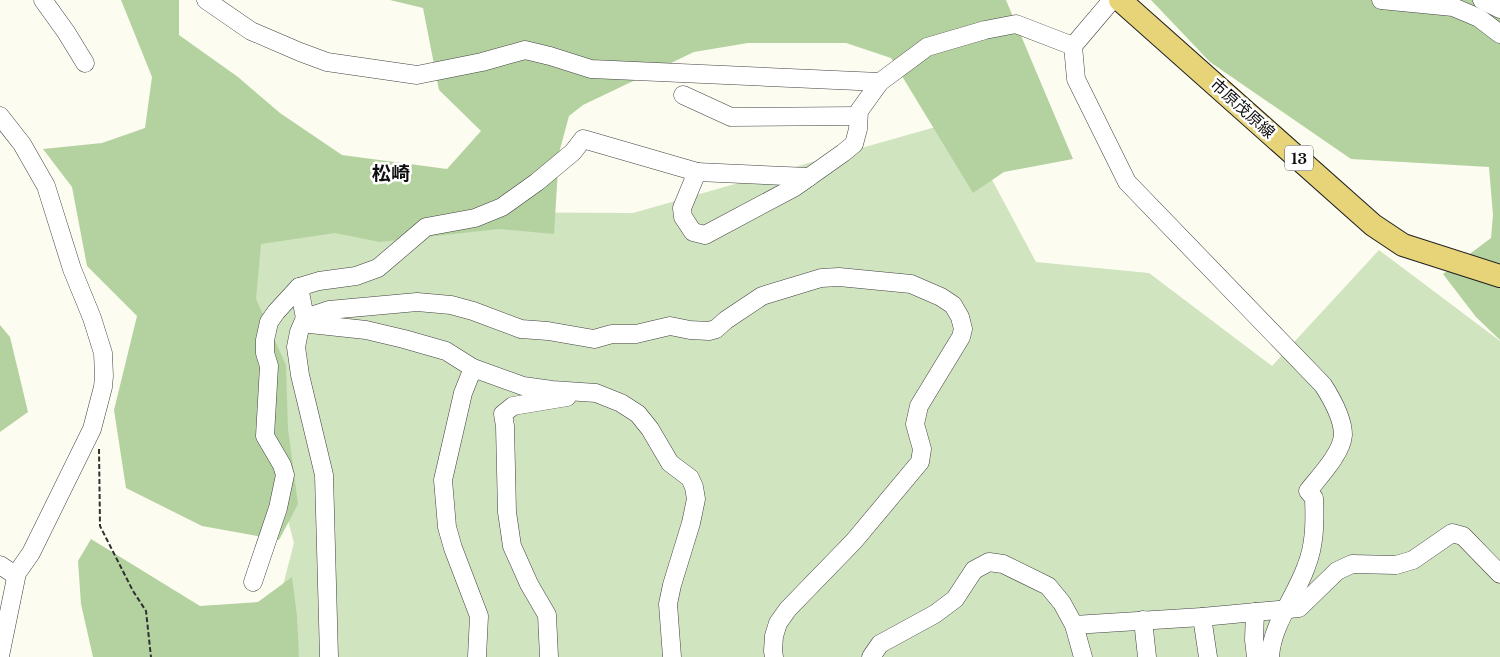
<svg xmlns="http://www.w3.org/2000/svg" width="1500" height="657" viewBox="0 0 1500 657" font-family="'Libre Baskerville','Noto Sans JP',serif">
<rect width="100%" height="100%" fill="#fdfcf1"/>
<polygon fill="#d0e4bf" points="960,120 1036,262 1149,273 1272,366 1379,250 1500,341 1500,657 265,657 265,654 294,543 245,359 249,211 633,213"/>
<g fill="#b4d2a0">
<polygon points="121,0 179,0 179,35 238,77 280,113 342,155 447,169 481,131 439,90 423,8 390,0 1006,0 1073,159 1004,172 973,193 891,58 846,43 748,43 694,52 583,105 569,116 559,153 554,234 499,229 380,242 335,233 261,244 256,299 286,365 288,429 298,504 279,540 202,526 126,488 114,410 137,316 87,266 72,187 43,149 102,143 145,128 152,77"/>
<polygon points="1151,0 1493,0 1500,16 1500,340 1476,317 1443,274 1491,238 1493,215 1489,167 1351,159 1210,62"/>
<polygon points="0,325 10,337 28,412 0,432"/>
<polygon points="91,539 200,606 258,602 292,577 297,616 299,657 93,657 81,604 78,561"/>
</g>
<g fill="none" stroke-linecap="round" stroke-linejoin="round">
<g stroke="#414141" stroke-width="19">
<g id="minor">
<polyline points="43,0 66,32 85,63"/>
<polyline points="206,0 251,31 300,52 327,62 417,75 482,62 525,50 550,56 591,69 880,82"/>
<path d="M1112,0L1073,46L1076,79L1127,182L1323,385C1332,399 1343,418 1343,435C1342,453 1319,477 1308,491L1314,498C1315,522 1315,545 1306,567C1295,598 1272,624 1270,657"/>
<polyline points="1381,0 1453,7 1479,18 1500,34"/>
<polyline points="1482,0 1500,9"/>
<polyline points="683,95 731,117 858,116"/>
<polyline points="0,116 22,144 46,186 72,269 92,318 103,353 104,376 103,387 92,429 31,553 17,573 0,656"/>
<polyline points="697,172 809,177"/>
<polyline points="473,368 463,393 443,480 447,527 453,548 479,616 477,657"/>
<polyline points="0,565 12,573 17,573"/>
<polyline points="253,582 278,508 285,475 282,465 265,436 269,366 265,353 265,340 269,322 276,312 299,287"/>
<polyline points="1255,612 1254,640 1256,657"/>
<polyline points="1202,617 1208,657"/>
<polyline points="1143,620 1147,657"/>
<polyline points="1074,625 1202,617 1299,608 1337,571 1352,564 1396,565 1413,560 1452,533 1463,536 1500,574"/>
<polyline points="329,657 324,475 300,375 296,347 299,332 305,318 329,310 417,302 451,305 473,311 521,329 548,331 594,339 612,334 636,334 670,326 690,330 709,331 716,329 726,320 762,296 821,278 839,277 911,284 941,297 953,305 960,317 963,329 961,337 919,406 915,424 922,449 920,462 854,541 788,609 778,623 774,636 773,651 774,657"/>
<polyline points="549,657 547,615 529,584 512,546 507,512 505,426 503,414 513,406 567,397"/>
<polyline points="672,657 668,604 672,585 691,523 696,499 694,487 690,478 670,463 650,429 638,414 621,403 596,393 552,390 523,386 473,368 446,351 404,339 366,330 310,324 305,318 299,287 319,281 356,276 378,268 426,227 475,218 502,207 537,182 573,152 583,139 697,172 682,208 683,217 693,232 705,235 795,187 843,153 854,144 858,129 859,111 880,82 927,47 985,30 1016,24 1073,46"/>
<polyline points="871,657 880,644 935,614 955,599 974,570 989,562 1003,564 1048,586 1062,603 1074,625 1083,657"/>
</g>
</g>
<g stroke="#1f1f1f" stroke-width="24">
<polyline id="major" points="1120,0 1373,225 1403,245 1500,276"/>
</g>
<polyline stroke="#303030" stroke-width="2" stroke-dasharray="5 2.5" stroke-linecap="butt" points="99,449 100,526 133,591 146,611 151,657"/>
<use href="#minor" stroke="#fff" stroke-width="18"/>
<use href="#major" stroke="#e7d378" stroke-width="22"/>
</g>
<g text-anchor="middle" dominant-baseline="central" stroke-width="5" stroke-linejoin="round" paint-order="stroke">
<rect fill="#fff" stroke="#565656" stroke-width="1" x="1285" y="145.5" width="28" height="25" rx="4"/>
<g font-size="15" font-weight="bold" fill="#0e0e0e">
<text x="1299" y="158">13</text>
</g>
<g font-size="16" fill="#0e0e0e" stroke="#fff">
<text transform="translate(1243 108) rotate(42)">市原茂原線</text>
</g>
<g font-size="19" font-weight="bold" fill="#0e0e0e" stroke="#fff">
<text x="391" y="173">松崎</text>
</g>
</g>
</svg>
